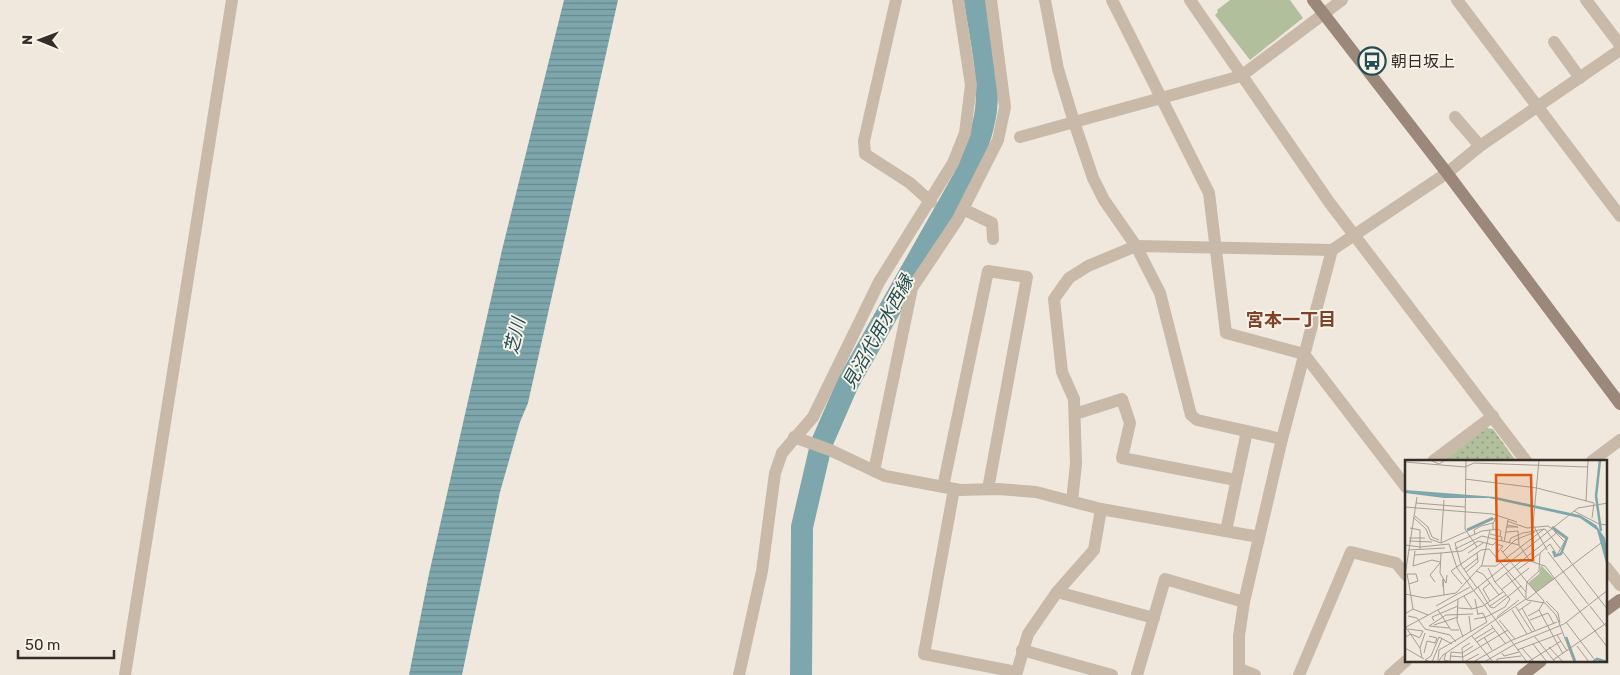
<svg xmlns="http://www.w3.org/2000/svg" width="1620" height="675" viewBox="0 0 1620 675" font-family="Rubik,'Noto Sans JP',sans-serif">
<defs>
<pattern id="park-dots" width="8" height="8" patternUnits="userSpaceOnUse" patternTransform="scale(1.25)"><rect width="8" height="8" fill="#b1bf9d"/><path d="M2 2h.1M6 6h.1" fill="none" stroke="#919c80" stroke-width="1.8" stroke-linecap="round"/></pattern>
<pattern id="water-rules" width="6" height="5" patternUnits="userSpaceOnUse" patternTransform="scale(1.25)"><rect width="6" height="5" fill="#7da7ac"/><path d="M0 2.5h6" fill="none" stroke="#67888c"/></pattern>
</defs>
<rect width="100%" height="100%" fill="#f0e8dc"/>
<polygon fill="url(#park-dots)" points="1486,428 1493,429 1516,461 1443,461"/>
<polygon fill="#b1bf9d" points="1230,0 1290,0 1303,18 1250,60 1215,15 1218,12 1217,10"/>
<polygon fill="url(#water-rules)" points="564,0 618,0 528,403 520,422 500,492 462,675 409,675 429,574 502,250"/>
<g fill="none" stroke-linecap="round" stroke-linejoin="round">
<path stroke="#7da7ac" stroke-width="22" d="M801,675L802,527L821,445L848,383L965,176C974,155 983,133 986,110C990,74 980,36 975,0"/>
<g stroke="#c8b9a9" stroke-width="12">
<polyline points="896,0 864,141 865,154 910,183 931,202"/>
<polyline points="1045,0 1058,69 1074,122 1093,178 1104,200 1136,246 1160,293 1191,415 1197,420 1282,439"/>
<polyline points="1112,0 1209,193 1226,333 1304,354 1406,487"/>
<polyline points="1190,0 1329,202 1526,461"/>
<polyline points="1457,0 1620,216"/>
<polyline points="1586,0 1620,45"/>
<polyline points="1554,42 1580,78"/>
<polyline points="1455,117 1480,146"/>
<polyline points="1020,137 1241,76 1342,0"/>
<polyline points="963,209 992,223 993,239"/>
<polyline points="1075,414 1122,399 1130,423 1122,458 1236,480"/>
<polyline points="794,437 830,450 885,476 960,490 998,489 1036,492 1101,509 1259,537"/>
<polyline points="1433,461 1493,416"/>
<polyline points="1592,461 1620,440"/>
<polyline points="874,471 912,288 958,219 998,140 1005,107 991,0"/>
<polyline points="943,487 988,271 1027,277 988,489"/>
<polyline points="954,489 924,654 1016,672"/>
<polyline points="1072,501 1076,464 1074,399 1062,372 1054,299 1069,278 1088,266 1136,246 1332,250 1447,173 1480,146 1620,50"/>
<polyline points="1226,531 1247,431"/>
<polyline points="1606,567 1620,585"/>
<polyline points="1057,592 1094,550 1101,509"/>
<polyline points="1022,650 1112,675"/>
<polyline points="1471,661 1481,675"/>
<polyline points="1240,669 1255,675"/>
<polyline points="125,675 232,0"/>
<polyline points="739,675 762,571 775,473 782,453 813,417 879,282 953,163 965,133 971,85 958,0"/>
<polyline points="1016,675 1028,634 1057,592 1154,618"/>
<polyline points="1137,675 1165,579 1244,602"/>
<polyline points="1239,675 1239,636 1244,602 1282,439 1332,250"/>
<polyline points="1299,675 1351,552 1396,563 1406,575"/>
<polyline points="1390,675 1406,661"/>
</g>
<g stroke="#9b887a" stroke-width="12">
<polyline points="1313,0 1447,173 1620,404"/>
<polyline points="1606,610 1620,600"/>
<polyline points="1523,675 1541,661"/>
</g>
</g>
<defs>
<g id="bus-ring" transform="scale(1.4375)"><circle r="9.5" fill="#f8f2e8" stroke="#204e54" stroke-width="1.5"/><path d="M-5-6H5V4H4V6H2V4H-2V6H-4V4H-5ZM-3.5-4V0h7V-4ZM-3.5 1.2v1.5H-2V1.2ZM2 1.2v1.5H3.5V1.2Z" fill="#204e54"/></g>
</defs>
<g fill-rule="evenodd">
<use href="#bus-ring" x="1372" y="61"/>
</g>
<g text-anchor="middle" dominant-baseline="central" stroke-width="4" stroke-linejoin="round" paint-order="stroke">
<g font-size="16" fill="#352d28" stroke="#f8f2e8" text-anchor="start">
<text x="1391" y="61">朝日坂上</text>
</g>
<g font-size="18" font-weight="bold" fill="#804126" stroke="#f8f2e8">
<text x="1291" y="320">宮本一丁目</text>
</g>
<g font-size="18" font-style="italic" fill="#204e54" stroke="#f8f2e8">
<text transform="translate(878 332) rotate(-61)">見沼代用水西縁</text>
<text transform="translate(515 336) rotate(-77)">芝川</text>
</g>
</g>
<g transform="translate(1405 460)">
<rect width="202" height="202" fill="#f0e8dc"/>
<path d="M136,105L149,119L131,132L123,123L134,114Z" fill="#b1bf9d"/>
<path d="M0,30L91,37L175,55L191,65L200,78L202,90V107L192,70L175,58L84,38H39L0,33Z" fill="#7da7ac"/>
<path fill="none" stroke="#7da7ac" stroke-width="2.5" d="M195,0L191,36L196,71M147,67L162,78L156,94L150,96L148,91M62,70L88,58M161,177L170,201M188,202L192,199L202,202"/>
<path fill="none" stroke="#a59d94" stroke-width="1" d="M25,0L34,4L40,0M61,0L60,69L72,87M134,0L128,65L142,90M0,2L60,7L69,3L183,7M60,19L132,28L189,43L187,58M181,41L183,0M11,43L60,47M0,47L88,54L112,62M169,51L194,64L203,65M10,56L23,67L27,77L34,80M8,57L21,69L25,79L36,83L91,58L88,63M102,61L122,68L143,66L161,79L152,95L145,84L135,93L134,111L122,122L139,141L134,150L123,156M101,67H113L102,65M5,68L15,70V89M77,71L93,69L96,71L95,76M149,71L161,83M101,72L113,71L114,85L125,101L140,106L203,188M85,74L97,77L96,81M70,75L69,70L76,66L88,63V69M4,78H20M4,81L27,82M99,82L103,60M36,83L39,40M104,83L106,78L118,73L140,69L203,150M0,85L15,87L44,84L52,108L122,202M50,89L77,76L114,85M3,90L40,88M96,90L122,122L121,132M10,91L8,106L27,100L35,102M98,92L110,80L130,72M143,92L183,144M63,93L78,83M91,94L98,86L91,84M10,95L36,93M56,105L50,83L77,71M56,105L72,128M76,106H91L139,69M83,108L90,122M59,109L73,98M112,110L134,94M71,111L78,114L94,135M61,112L73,102L72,93M101,113L120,138M2,114H11L13,121L4,124L2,114M42,115L41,123L35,113L36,93L57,91L73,81L88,85L92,81M0,116L12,37M30,122L25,115L35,103M4,124L8,149M57,124L46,111L76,90L84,89L121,132V140M38,127V119L39,135M73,127L85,147L89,148L116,126M96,130L124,108M0,134L20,138L51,133L77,105L85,70M59,136L67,149M53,139L52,161L58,177M70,139L73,155M121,140L196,83M122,140L140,143L151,155L169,202M85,141L78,129L85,123M141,141L153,153L155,163M31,146L65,127M85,146L101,135M185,146L203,169M111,147L127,172M53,148L67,149L78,146L98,132M117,148L130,171M33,150L46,170H54M107,150L122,174M134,150L158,194M113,151L126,142M0,154L8,149L23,155M3,156L12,158L20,169L45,175L51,182M64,156L66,172M92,157L114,140M69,159L81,157L100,147L105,139L90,122L154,71M94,160L110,179M125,160L143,153L149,164M29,161L27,157L53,146M161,162L189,199M29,165L53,157M86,165L100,183M0,166L15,188M1,167L68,131L173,48L203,43M44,168L24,166L41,155L68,154M3,169L18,171L15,177M152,175L162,191M67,176L88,202M0,177L6,174L15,178M79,177L87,190M130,177L150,202M70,179L88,168M72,182L90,171M128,184L142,202M172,186L184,202M144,187L158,202M0,188L19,199M117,188L129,202M112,190L157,173M19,193L22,181L30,183L32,178L24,176M41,193L39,200L47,202M97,193L99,196L114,192M45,196L58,197L103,170M17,198L15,188L20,173M33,200L34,190L82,162L78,153L73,154M148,200L203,162M26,202L20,200L26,196L34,177L47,184M27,202L37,178M33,202L38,195L121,139M45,202L46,192L57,193L68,186M58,202L57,188L65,183M59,202L74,194M68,202L105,181L152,162M79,202L110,184L159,164L203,130M92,202V199L116,196M123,202L156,181"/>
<path fill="#df570d" fill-opacity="0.15" stroke="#df570d" stroke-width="2.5" d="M91,15H126L128,100L92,101Z"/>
<rect width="202" height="202" fill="none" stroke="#352d28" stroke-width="2.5"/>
</g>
<g transform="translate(40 40) rotate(271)" stroke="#f8f2e8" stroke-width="4" paint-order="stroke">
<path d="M0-4L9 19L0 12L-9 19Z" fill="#352d28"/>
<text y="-8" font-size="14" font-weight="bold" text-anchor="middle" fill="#352d28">N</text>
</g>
<path d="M18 650v8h96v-8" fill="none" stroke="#352d28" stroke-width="2.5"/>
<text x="25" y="650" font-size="15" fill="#352d28" stroke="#f8f2e8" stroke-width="4" paint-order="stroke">50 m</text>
</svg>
